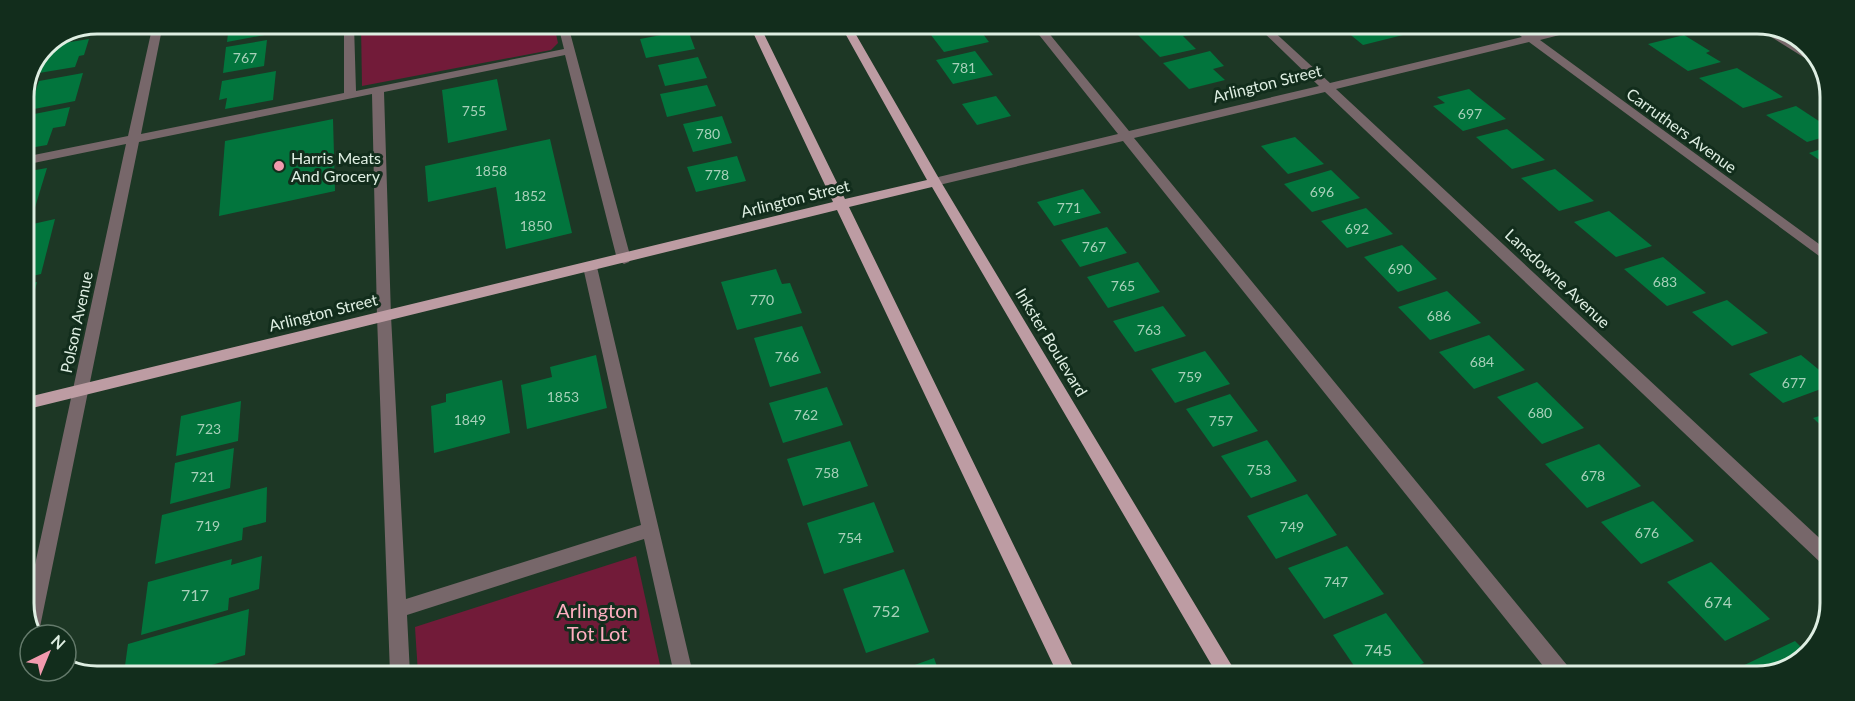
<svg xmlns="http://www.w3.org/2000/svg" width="1855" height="701" viewBox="0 0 1855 701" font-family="Lato,sans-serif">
<rect width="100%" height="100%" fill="#1d3725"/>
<g fill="#721b39">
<polygon points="361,25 554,25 558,43 551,50 362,86"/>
<polygon points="636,556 662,674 418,674 415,627"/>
</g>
<g fill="#02753d">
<polygon points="229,24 271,24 270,34 227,42"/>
<polygon points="638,25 676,25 676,26 641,33"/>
<polygon points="972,26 977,26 989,42 944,52 931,35"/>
<polygon points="1152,27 1183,27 1191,35 1183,36 1196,49 1160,57 1134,31"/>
<polygon points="1341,27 1393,27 1403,35 1363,45"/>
<polygon points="688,30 695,49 646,58 640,39"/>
<polygon points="1684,35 1710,51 1706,53 1721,62 1688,71 1648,44"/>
<polygon points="89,39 84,55 79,56 75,67 33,74 45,46"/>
<polygon points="267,40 264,66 223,73 226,47"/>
<polygon points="975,51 993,75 953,84 936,60"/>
<polygon points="1210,51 1224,66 1213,69 1225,80 1189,89 1163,63"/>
<polygon points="698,57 707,78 665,86 658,65"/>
<polygon points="1737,68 1783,97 1743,108 1699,78"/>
<polygon points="276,71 273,100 225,109 227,98 219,100 222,81"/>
<polygon points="83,73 75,101 29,110 39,81"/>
<polygon points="497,79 507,130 448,143 442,90"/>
<polygon points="707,85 716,106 667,117 660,94"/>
<polygon points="1469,89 1476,95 1506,119 1463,131 1433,106 1445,103 1437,97"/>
<polygon points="996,96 1011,116 977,125 962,104"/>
<polygon points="1796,106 1831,129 1831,135 1807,142 1766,115"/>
<polygon points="70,107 65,126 53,128 47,145 24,149 24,116"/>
<polygon points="722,116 732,143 693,152 683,124"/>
<polygon points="333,119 335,191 219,216 225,141"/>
<polygon points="1507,129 1545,160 1512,169 1476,137"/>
<polygon points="1295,137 1324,164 1288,174 1261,146"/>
<polygon points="550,139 572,233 506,249 496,187 428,202 425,166"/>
<polygon points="1830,146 1830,167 1809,153"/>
<polygon points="737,156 746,181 696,192 687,167"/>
<polygon points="47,168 33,214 24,216 24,172"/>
<polygon points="1555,169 1594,201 1559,211 1521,178"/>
<polygon points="1331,170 1360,198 1312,212 1284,184"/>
<polygon points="1083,189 1101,213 1054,226 1037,202"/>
<polygon points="1366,208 1393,234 1347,248 1321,221"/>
<polygon points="1609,211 1652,246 1616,257 1574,222"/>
<polygon points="55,219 41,274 24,278 24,226"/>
<polygon points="1107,227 1127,253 1080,267 1061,240"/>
<polygon points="1402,245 1437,279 1398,292 1364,257"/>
<polygon points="1663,257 1706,293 1667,306 1624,269"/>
<polygon points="1138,262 1160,292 1108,308 1087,277"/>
<polygon points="776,269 782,284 790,283 802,313 737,330 721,282"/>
<polygon points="37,282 25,328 24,328 24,285"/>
<polygon points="1447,291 1481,323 1430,340 1398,307"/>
<polygon points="1727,300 1768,333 1732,346 1692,312"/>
<polygon points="1163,306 1186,336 1135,352 1113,321"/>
<polygon points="802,326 821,373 770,387 754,338"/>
<polygon points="1489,335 1525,370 1474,389 1439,352"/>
<polygon points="1205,351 1230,384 1175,403 1151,369"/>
<polygon points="596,355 607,408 527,429 521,385 552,377 550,367"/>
<polygon points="1801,355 1829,378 1829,386 1783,403 1749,374"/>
<polygon points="502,380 510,433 434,453 431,406 446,402 446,394"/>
<polygon points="1537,382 1584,428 1542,444 1497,397"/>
<polygon points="827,387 843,425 783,443 769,403"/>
<polygon points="1230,394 1258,431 1213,447 1186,409"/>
<polygon points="241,401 238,441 176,456 181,416"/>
<polygon points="1829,413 1829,415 1828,432 1813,418"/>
<polygon points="1267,440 1297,481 1251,498 1221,456"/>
<polygon points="850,441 868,486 803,506 787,459"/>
<polygon points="1599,444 1641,486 1587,508 1545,464"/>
<polygon points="234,448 230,488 170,504 175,463"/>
<polygon points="267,487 266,522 243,528 242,540 155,564 162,515"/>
<polygon points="1307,494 1337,535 1276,559 1247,516"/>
<polygon points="1653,501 1694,541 1641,564 1601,522"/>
<polygon points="874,502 894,552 824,574 807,523"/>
<polygon points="1347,546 1384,594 1324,619 1288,568"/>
<polygon points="262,556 259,589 229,598 228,610 141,635 148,582 232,559 231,565"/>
<polygon points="1711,562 1770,619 1725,641 1667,582"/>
<polygon points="904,569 929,632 866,653 843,589"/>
<polygon points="249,609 245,655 185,673 124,673 128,644"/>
<polygon points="1386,613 1424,663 1394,676 1361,676 1333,635"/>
<polygon points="1795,641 1807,653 1799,664 1758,677 1744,677 1736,669"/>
<polygon points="934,658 940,675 887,675"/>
</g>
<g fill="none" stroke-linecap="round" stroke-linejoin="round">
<g fill="#77676a" fill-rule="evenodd">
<polygon points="153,24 163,24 141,134 344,93 344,25 354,25 356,91 564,49 558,25 568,25 631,259 629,262 624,264 617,259 565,55 384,92 391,316 406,599 641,525 583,267 590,262 597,267 693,674 674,674 644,539 407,615 410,674 390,674 377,316 372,94 139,142 40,627 38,633 34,634 25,611 126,144 24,165 24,157 128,136"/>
<polygon points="1032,26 1043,26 1129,131 1319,86 1258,27 1269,27 1330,83 1522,37 1510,27 1523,27 1533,35 1563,28 1580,28 1579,30 1540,40 1830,252 1830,264 1529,42 1336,89 1828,546 1827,565 1821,563 1325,92 1134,138 1571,670 1573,677 1552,677 1123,141 935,186 930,185 929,182 930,179 1118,134"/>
<polygon points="1757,28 1770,28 1817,57 1821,66 1816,65"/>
</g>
<polygon fill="#bd9ca3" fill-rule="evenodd" points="750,26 760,26 845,199 927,180 841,26 851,26 941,182 1238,676 1218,676 932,187 849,207 1077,675 1058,675 837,210 24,410 24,398 833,202"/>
</g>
<circle fill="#f29aae" stroke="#122d1c" stroke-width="2" cx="279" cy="166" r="6"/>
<g text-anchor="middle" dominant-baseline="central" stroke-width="6" stroke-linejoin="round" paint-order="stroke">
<g font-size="14" fill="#a7d0b9">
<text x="245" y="57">767</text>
<text x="964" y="67">781</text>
<text x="474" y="110">755</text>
<text x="1470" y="113">697</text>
<text x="708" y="133">780</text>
<text x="491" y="170">1858</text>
<text x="717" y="174">778</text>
<text x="1322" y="191">696</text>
<text x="530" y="195">1852</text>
<text x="1069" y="207">771</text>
<text x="536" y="225">1850</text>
<text x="1357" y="228">692</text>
<text x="1094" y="246">767</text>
<text x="1400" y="268">690</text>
<text x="1665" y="281">683</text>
<text x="1123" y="285">765</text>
<text x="762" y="299">770</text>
<text x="1439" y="315">686</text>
<text x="1149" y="329">763</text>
<text x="787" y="356">766</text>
<text x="1482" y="361">684</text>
<text x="1190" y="376">759</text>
<text x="1794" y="382">677</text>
<text x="563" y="396">1853</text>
<text x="1540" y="412">680</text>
<text x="806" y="414">762</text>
<text x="470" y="419">1849</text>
<text x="1221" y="420">757</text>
<text x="209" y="428">723</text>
<text x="1259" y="469">753</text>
<text x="827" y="472">758</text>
<text x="1593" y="475">678</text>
<text x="203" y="476">721</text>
<text x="208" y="525">719</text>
<text x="1292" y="526">749</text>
<text x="1647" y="532">676</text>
<text x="850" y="537">754</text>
<text x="1336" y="581">747</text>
</g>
<g font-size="16" fill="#deeee2" stroke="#122d1c">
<text transform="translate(1267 83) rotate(-14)">Arlington Street</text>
<text transform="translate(1682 130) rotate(36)">Carruthers Avenue</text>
<text transform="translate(795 198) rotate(-14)">Arlington Street</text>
<text transform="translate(1558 278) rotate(43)">Lansdowne Avenue</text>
<text transform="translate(323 312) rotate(-14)">Arlington Street</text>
<text transform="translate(76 322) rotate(-78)">Polson Avenue</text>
<text transform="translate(1052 342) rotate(59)">Inkster Boulevard</text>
</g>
<g font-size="16" fill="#deeee2" stroke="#122d1c" text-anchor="start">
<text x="291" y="157">Harris Meats<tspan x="291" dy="18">And Grocery</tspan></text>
</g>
<g font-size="16" fill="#a7d0b9">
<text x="195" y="594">717</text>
<text x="1718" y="601">674</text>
<text x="886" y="610">752</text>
<text x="1378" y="649">745</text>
</g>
<g font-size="20" fill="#feafc1" stroke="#122d1c">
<text x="597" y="610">Arlington<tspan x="597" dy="23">Tot Lot</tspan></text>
</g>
</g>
<path d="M0 0H1855V701H0ZM97 34H1757A63 63 0 0 1 1820 97V603A63 63 0 0 1 1757 666H97A63 63 0 0 1 34 603V97A63 63 0 0 1 97 34Z" fill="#122d1c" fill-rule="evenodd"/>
<path fill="none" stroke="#deeee2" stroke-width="3" d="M97 34H1757A63 63 0 0 1 1820 97V603A63 63 0 0 1 1757 666H97A63 63 0 0 1 34 603V97A63 63 0 0 1 97 34Z"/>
<g transform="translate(48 653) rotate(43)"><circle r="28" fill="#122d1c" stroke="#647a6b" stroke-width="1.5"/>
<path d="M0-4.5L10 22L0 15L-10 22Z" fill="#f29aae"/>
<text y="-9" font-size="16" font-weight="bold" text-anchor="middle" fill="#deeee2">N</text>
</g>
</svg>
